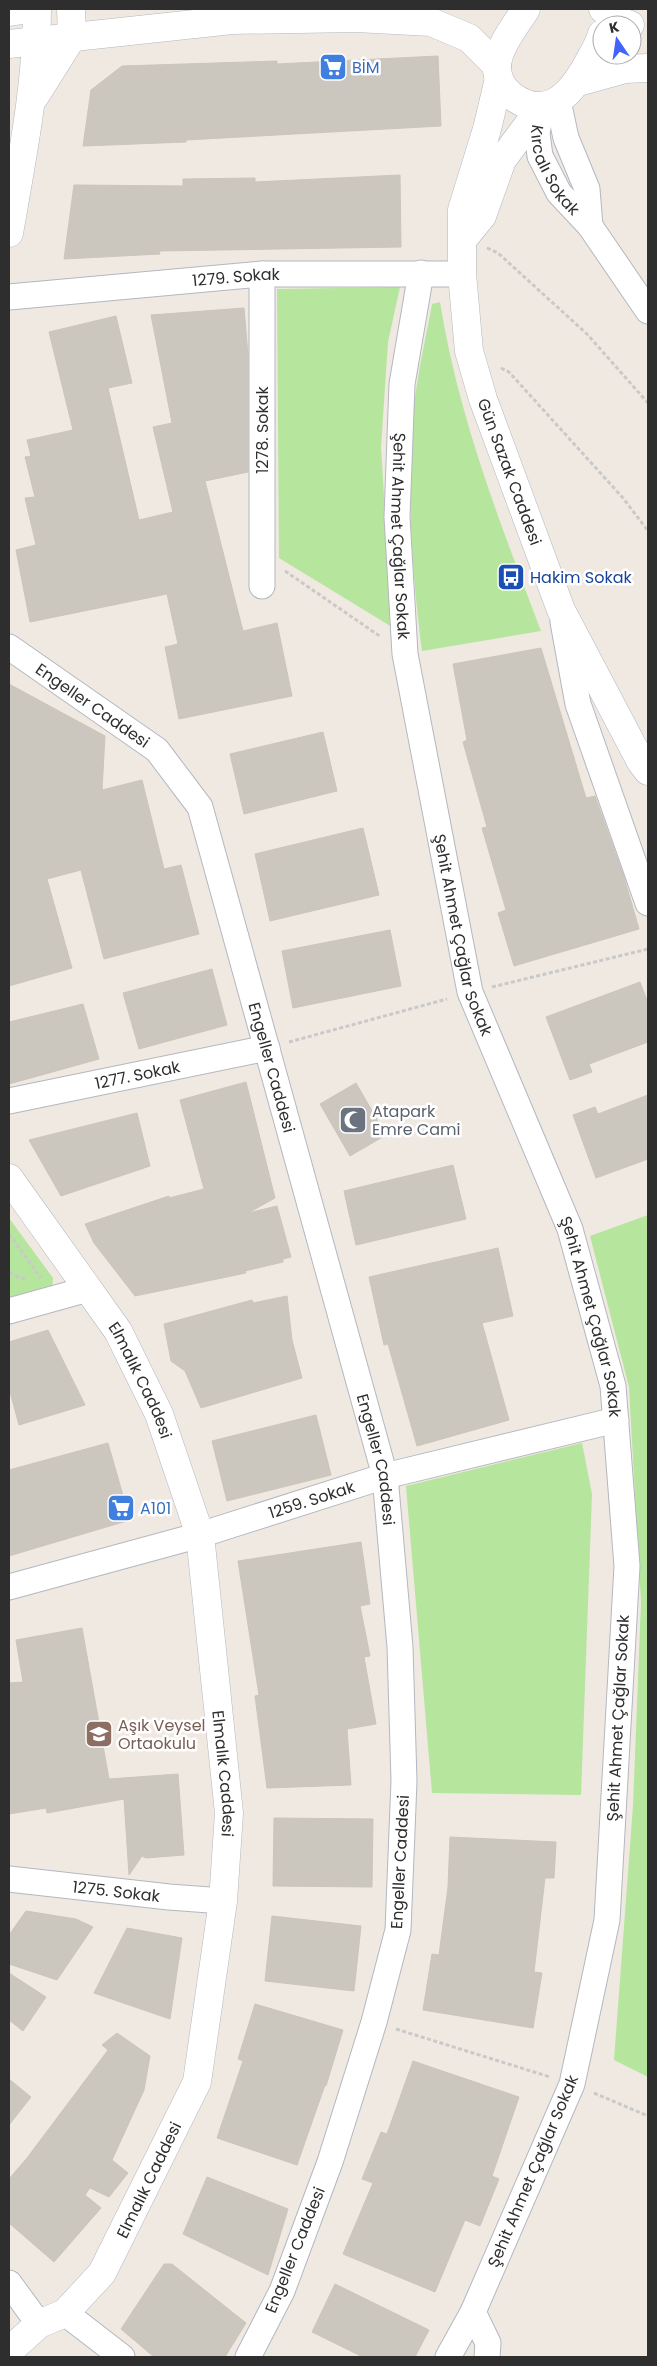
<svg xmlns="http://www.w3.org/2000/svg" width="657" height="2366" viewBox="0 0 657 2366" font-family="Poppins,sans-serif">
<rect width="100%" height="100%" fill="#efe9e1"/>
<g fill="#b6e59e">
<polygon points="400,287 388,342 381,447 392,627 279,558 277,289"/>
<path d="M440,302C458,416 500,523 541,631L422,651C413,582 408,512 411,443C412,396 424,349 432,304Z"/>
<polygon points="648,1215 648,2077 614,2060 633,1806 641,1602 629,1387 590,1236"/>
<polygon points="9,1218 53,1278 52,1290 9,1302"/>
<polygon points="582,1443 592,1494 581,1795 432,1793 406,1486"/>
</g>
<g fill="#cbc7bf" stroke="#cbc5ba">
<polygon points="438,56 441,126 186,140 186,142 83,146 91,90 122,66 277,61 277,64"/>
<polygon points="400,175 401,247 159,251 160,254 64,259 74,185 183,186 183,179 255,178 255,182"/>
<polygon points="244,308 248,355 248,472 205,481 243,631 277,623 292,696 179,719 165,647 178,644 167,594 30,622 16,550 36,545 25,498 35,497 25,457 31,456 27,440 73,430 49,332 116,316 132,383 108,388 139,520 173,512 153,427 172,423 151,315"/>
<polygon points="541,648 586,798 595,796 624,877 639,929 514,966 498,913 506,910 482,828 487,827 463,742 467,740 453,664"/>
<polygon points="9,684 105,736 102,790 142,780 164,869 181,865 199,934 104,959 81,870 47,879 72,968 9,986"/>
<polygon points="323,732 337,791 244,814 230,754"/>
<polygon points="363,828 379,895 270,921 255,854"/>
<polygon points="390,930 401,986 293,1008 282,951"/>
<polygon points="212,969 227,1025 139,1049 123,993"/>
<polygon points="640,982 648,1003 648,1042 589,1064 592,1072 570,1080 546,1017"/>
<polygon points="83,1004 99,1059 9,1084 9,1022"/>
<polygon points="246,1082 275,1198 248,1213 277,1206 291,1257 283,1259 283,1262 245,1271 246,1273 135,1296 94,1243 85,1224 169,1196 169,1198 204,1189 180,1100"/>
<polygon points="356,1083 386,1135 350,1156 320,1104"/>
<polygon points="648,1095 648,1159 596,1178 573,1115 595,1107 598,1114"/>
<polygon points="137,1113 150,1166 61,1196 29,1140"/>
<polygon points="453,1165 466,1219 356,1245 344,1191"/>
<polygon points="498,1248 513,1316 482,1323 509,1420 417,1446 388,1344 384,1345 369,1277"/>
<polygon points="287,1296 292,1340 302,1378 201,1408 185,1371 171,1361 164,1324 252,1300 253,1303"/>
<polygon points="48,1330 85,1405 19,1425 9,1388 9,1342"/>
<polygon points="316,1415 331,1475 227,1501 212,1441"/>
<polygon points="108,1443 130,1520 9,1556 9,1470"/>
<polygon points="361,1542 370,1604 360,1606 370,1656 364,1657 376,1724 347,1729 351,1785 267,1788 255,1696 259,1695 238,1561"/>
<polygon points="82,1628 109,1779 178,1774 184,1855 146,1858 142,1856 129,1875 124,1799 47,1813 46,1808 9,1814 9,1683 23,1682 16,1640"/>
<polygon points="274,1818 373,1819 372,1887 273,1886"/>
<polygon points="450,1837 556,1842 554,1878 545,1878 534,1972 542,1973 533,2028 423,2010 432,1954 439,1955 448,1887"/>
<polygon points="26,1911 76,1919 93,1927 57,1980 9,1964 9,1935"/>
<polygon points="272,1916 361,1926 354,1991 265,1981"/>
<polygon points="127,1928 182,1938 170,2019 94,1993"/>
<polygon points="9,1973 46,1997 23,2031 9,2020"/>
<polygon points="255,2004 343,2030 326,2086 325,2085 297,2165 217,2138 243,2061 238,2059"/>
<polygon points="117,2033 150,2056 144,2090 112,2160 128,2173 109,2197 90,2188 85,2195 101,2208 54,2262 9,2223 9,2179 27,2158 108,2050 102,2045"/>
<polygon points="413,2061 519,2097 492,2176 499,2179 480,2226 465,2220 435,2292 343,2254 373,2183 362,2179 381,2132 387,2134"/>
<polygon points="9,2079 31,2097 9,2125"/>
<polygon points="207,2177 288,2209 268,2275 183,2234"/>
<polygon points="164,2264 172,2264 246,2323 225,2357 154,2357 121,2329"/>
<polygon points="335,2284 429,2330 415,2357 363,2357 312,2332"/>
</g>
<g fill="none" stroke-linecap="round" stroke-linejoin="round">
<g stroke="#b4b7c1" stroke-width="27">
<g id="minor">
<polyline points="558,101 566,138 587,189 590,226"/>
<path id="s1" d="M542,106L537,133L540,156L559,193L590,226L648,311"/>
<path id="s2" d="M421,273L402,384L397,517L405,654L470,992L570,1229L613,1386L627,1566L607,1920L572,2084L473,2312L448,2357"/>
<path id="s3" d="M9,297L262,274H462"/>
<polyline points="262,586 262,274"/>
<polyline points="563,622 578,704 648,903"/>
<path id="s4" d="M9,647L157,750L200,807L385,1476L400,1647L404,1781L398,1930L374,2022L330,2162L282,2291L248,2357"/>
<path id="s5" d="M9,1101L267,1048"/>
<polyline points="9,1311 88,1289"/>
<path id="s6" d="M9,1587L200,1535L385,1476L616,1420"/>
<path id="s7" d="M9,1879L169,1897L223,1901"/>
<polyline points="9,2283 39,2324"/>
<polyline points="473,2312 488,2343 487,2357"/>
<polyline points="65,2313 122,2357"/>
</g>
</g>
<g stroke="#b4b7c1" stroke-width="29">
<g id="tertiary">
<polyline points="71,9 72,37"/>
<path d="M526,9C516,25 497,48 497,67C497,79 503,89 512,96C547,122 571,94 587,65C593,54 599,45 602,34"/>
<polyline points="603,9 619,21 630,25"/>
<polyline points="9,12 29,9"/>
<polyline points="9,44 232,20 356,18 431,22 469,38 497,66"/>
<path id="s8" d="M499,79L487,129L462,210V274L469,351L483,399L561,610L641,762L648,771"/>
<polyline points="578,82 625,69 648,68"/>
<polyline points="35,96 72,37"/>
<path d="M9,233C22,158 37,85 37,9"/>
<polyline points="464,238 482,216 502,160 542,106"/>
<path id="s9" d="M9,1178L118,1331L159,1414L200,1535L229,1813L223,1901L197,2082L102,2273L65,2313L39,2324L9,2351"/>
</g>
</g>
<g stroke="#c9c9c9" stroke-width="3" stroke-dasharray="4 2.5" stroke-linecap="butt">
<polyline points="487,248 498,253 587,334 648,403"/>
<polyline points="501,368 509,372 623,498 648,531"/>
<polyline points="285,571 381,637"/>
<polyline points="492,987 648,949"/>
<polyline points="289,1042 447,999"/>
<polyline points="9,1234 41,1278"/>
<polyline points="9,1273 27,1280"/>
<polyline points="396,2029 550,2077"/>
<polyline points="594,2093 648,2116"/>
</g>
<use href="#minor" stroke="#fff" stroke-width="25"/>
<use href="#tertiary" stroke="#fff" stroke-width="28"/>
</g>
<defs>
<g id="supermarket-square" transform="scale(1.4375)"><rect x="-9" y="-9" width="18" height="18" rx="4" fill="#3f7fe0" stroke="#fff"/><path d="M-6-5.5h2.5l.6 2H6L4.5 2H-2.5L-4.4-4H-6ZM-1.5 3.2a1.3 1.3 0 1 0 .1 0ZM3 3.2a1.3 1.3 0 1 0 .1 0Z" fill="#fff"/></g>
<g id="bus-square" transform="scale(1.4375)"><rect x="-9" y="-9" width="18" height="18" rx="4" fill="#1a4fb4" stroke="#fff"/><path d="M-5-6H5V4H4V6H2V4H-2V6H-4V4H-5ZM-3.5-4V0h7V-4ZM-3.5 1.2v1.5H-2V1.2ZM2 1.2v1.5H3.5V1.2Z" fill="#fff"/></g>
<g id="mosque-square" transform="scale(1.4375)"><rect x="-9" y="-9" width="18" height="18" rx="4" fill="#6b7280" stroke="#fff"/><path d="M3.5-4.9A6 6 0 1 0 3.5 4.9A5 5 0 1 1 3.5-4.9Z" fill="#fff"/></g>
<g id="school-square" transform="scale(1.4375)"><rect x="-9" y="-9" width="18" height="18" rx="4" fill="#8d6e63" stroke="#fff"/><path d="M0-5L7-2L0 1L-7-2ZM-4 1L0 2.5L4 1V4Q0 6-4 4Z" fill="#fff"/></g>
</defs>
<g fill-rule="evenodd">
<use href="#supermarket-square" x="333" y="67"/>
<use href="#bus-square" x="511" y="577"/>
<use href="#mosque-square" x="353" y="1120"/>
<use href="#supermarket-square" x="121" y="1508"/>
<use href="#school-square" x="99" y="1734"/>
</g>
<g text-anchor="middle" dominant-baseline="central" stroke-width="5" stroke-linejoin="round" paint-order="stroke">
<g font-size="16" fill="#366cbe" stroke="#fff" text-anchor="start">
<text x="352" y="67">BİM</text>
<text x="140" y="1508">A101</text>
</g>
<g font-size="16" fill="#2e2e2e" stroke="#fff">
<text stroke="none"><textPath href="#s1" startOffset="69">Kırcalı Sokak</textPath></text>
<text stroke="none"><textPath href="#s3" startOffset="228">1279. Sokak</textPath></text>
<text transform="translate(262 430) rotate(-90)">1278. Sokak</text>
<text stroke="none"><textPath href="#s8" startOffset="405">Gün Sazak Caddesi</textPath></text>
<text stroke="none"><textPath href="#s2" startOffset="265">Şehit Ahmet Çağlar Sokak</textPath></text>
<text stroke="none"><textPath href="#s4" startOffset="102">Engeller Caddesi</textPath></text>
<text stroke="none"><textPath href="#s2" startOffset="670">Şehit Ahmet Çağlar Sokak</textPath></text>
<text stroke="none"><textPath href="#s4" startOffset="522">Engeller Caddesi</textPath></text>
<text stroke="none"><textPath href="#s5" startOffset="131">1277. Sokak</textPath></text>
<text stroke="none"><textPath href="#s2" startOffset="1075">Şehit Ahmet Çağlar Sokak</textPath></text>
<text stroke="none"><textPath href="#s9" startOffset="242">Elmalık Caddesi</textPath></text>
<text stroke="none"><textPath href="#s4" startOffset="928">Engeller Caddesi</textPath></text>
<text stroke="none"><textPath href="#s6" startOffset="315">1259. Sokak</textPath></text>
<text transform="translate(618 1718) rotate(-87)">Şehit Ahmet Çağlar Sokak</text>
<text stroke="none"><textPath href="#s9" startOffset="648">Elmalık Caddesi</textPath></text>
<text transform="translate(400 1862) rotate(-87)">Engeller Caddesi</text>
<text stroke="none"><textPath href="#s7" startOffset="108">1275. Sokak</textPath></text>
<text transform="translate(533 2171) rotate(-67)">Şehit Ahmet Çağlar Sokak</text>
<text transform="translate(149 2180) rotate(-64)">Elmalık Caddesi</text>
<text transform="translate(295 2250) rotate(-68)">Engeller Caddesi</text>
</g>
<g font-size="16" fill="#164399" stroke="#fff" text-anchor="start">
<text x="530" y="577">Hakim Sokak</text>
</g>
<g font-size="16" fill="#5b616d" stroke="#fff" text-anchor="start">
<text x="372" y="1111">Atapark<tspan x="372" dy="18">Emre Cami</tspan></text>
</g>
<g font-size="16" fill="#785e54" stroke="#fff" text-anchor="start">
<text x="118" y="1725">Aşık Veysel<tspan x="118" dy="18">Ortaokulu</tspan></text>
</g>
</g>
<rect width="657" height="2366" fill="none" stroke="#2e2e2e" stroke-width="20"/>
<g transform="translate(617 40) rotate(347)"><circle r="24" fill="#ffffff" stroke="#ababab"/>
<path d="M0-4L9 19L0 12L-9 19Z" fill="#4264fb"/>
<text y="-8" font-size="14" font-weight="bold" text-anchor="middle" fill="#2e2e2e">K</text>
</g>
</svg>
